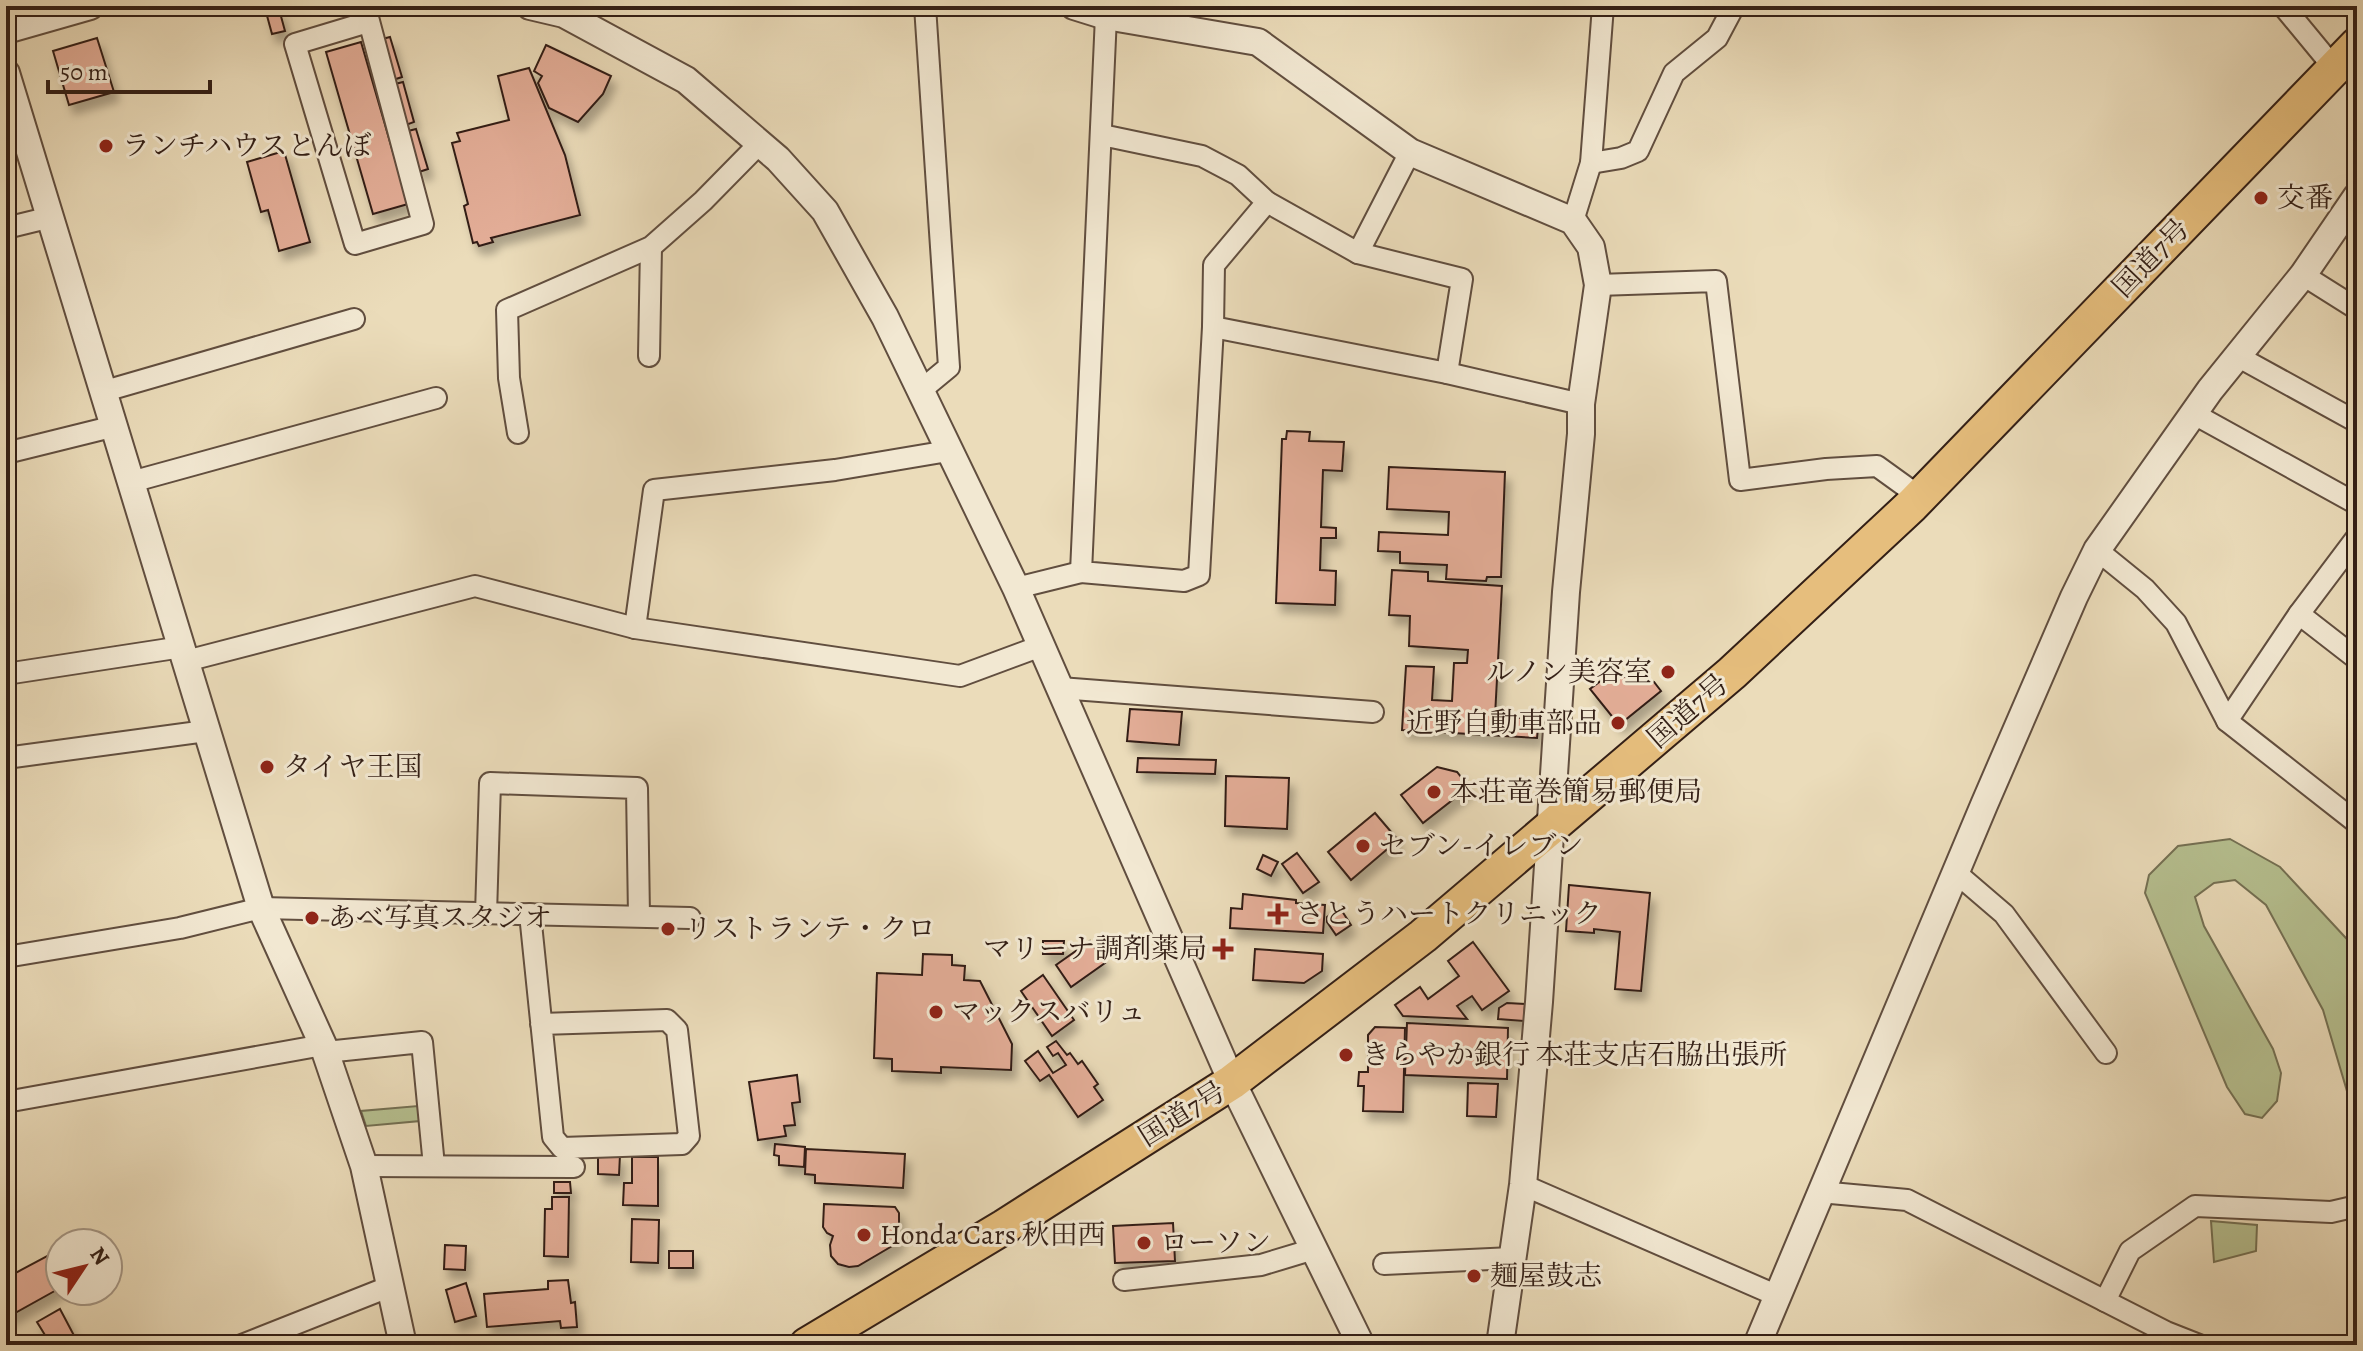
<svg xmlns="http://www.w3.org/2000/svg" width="2363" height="1351" viewBox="0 0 2363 1351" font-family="Alegreya,'Noto Serif JP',serif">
<defs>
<filter id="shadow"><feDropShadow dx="5" dy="9" stdDeviation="4" flood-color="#0004"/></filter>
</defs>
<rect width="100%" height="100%" fill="#ebdcba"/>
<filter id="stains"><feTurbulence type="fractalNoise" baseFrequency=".0025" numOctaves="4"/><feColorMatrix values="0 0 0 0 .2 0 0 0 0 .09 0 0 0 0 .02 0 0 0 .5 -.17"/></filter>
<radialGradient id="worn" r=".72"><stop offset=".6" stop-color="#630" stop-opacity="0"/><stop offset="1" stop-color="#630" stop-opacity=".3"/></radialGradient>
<g fill="#b6c090" stroke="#747053" stroke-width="2">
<polygon points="2230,839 2280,867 2357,950 2357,1125 2323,1010 2266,905 2235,880 2214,883 2195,897 2204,926 2273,1049 2281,1073 2277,1101 2262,1118 2245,1114 2227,1087 2145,893 2149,875 2178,846"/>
<polygon points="418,1106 420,1121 366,1126 361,1111"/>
<polygon points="2211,1221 2257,1225 2256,1251 2214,1262"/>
</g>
<g fill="#e3ad97" stroke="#331f16" stroke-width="2" filter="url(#shadow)">
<polygon points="279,9 285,31 272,34 266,12"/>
<polygon points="390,37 402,77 393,80 382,39"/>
<polygon points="97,38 114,92 69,105 53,51"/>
<polygon points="361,42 408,204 373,214 326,52"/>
<polygon points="546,45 611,76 603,94 578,122 549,108 538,83 542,76 534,71"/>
<polygon points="529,68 565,155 580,215 491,238 493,242 479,246 477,242 473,243 464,206 468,204 452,143 460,141 457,133 509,120 498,76"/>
<polygon points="403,82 414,122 406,125 395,84"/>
<polygon points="416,129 428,169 419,172 408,131"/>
<polygon points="284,151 310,242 279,251 268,210 261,212 247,162"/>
<polygon points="1287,431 1310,432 1309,441 1344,442 1342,471 1323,470 1321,527 1336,528 1336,538 1321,538 1320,570 1336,571 1335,605 1276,603 1282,439 1286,439"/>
<polygon points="1389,467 1505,472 1501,577 1487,577 1486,581 1446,579 1447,565 1400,563 1400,552 1378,551 1379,532 1448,535 1449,512 1387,509"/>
<polygon points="1392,570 1428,572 1428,581 1502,586 1495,716 1539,719 1537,738 1402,730 1406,666 1434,667 1432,700 1452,701 1454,663 1467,663 1468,650 1409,646 1410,616 1389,615"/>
<polygon points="1610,674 1654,682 1661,691 1619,725 1590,689"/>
<polygon points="1130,709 1182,712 1179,745 1127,741"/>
<polygon points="1138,758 1216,760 1215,774 1137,772"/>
<polygon points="1437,767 1457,772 1469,787 1423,823 1401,795"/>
<polygon points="1226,776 1289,778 1287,829 1225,826"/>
<polygon points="1375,813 1398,840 1351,880 1328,852"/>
<polygon points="1297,853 1319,882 1303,893 1282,864"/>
<polygon points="1263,855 1278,862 1271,876 1257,869"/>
<polygon points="1569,885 1650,893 1641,991 1615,989 1620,932 1594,929 1594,933 1566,931"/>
<polygon points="1243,894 1296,900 1296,903 1325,905 1323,933 1230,928 1231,908 1242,909"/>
<polygon points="1340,908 1351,925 1336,935 1327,922 1327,917"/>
<polygon points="1043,941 1064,941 1063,954 1043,954"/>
<polygon points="1090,941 1105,963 1071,987 1056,965"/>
<polygon points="1473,942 1509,991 1482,1010 1472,996 1457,1006 1467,1019 1403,1016 1395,1005 1420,987 1428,999 1459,976 1448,961"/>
<polygon points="1255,949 1323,954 1322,971 1304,983 1253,980"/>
<polygon points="923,954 952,955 952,965 965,966 964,980 980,981 1012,1044 1011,1070 941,1067 941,1073 892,1071 892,1059 874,1058 877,973 922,975"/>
<polygon points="1043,975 1074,1020 1052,1036 1021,991"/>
<polygon points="1507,1003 1525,1004 1524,1021 1498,1019 1499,1008"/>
<polygon points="1407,1023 1508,1028 1507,1079 1405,1075"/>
<polygon points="1375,1027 1405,1028 1403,1112 1363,1111 1364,1086 1358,1086 1359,1072 1368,1072 1368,1035"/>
<polygon points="1056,1041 1067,1055 1070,1053 1078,1064 1082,1061 1098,1084 1094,1087 1103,1100 1078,1117 1049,1075 1040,1081 1025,1061 1038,1051 1053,1073 1066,1065 1058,1053 1053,1056 1047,1047"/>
<polygon points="797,1075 800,1102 792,1103 795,1125 784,1126 786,1136 758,1140 749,1082"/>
<polygon points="1468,1083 1498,1084 1496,1117 1467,1116"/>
<polygon points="775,1144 805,1147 804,1167 779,1165 779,1156 774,1155"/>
<polygon points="806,1149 905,1154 903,1188 815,1183 815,1175 805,1174"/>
<polygon points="598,1154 620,1155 619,1175 598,1174"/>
<polygon points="632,1157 658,1157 658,1206 623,1205 624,1183 632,1183"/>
<polygon points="554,1182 570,1182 571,1193 554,1193"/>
<polygon points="552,1197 569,1197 568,1257 544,1256 545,1209 552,1209"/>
<polygon points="824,1204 895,1207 899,1213 899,1242 858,1266 849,1267 838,1264 831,1256 830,1245 833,1236 827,1233 823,1227"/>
<polygon points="632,1219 659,1220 658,1263 631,1262"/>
<polygon points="1173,1223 1175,1261 1115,1263 1113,1226"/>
<polygon points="445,1245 466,1246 465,1270 444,1269"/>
<rect x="669" y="1251" width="24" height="17"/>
<polygon points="49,1255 60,1275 60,1288 6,1318 6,1278"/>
<polygon points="568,1280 571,1303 575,1302 577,1327 561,1328 560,1321 487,1327 484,1294 548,1289 548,1281"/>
<polygon points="466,1283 476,1316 455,1322 446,1290"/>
<polygon points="60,1309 79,1345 42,1345 39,1338 45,1335 37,1322"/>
</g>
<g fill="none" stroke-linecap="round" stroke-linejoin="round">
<g stroke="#614e3f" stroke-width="24">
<g id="minor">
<polyline points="365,6 423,224 355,244 295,44 368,22"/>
<polyline points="2283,6 2335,69"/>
<polyline points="1102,135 1202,156 1238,175 1267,202 1214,265 1213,327 1199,575 1184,581 1081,572 1106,16"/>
<polyline points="1591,163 1621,158 1638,151 1674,73 1717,38 1734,6"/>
<polyline points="1573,221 1591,163 1603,6"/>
<polyline points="6,228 51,217"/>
<polyline points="1358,253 1410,152"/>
<polyline points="2303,275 2357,309"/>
<polyline points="1598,285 1716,281 1740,480 1826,469 1877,466 1920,497"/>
<polyline points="1213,327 1447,373 1462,279 1358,253 1267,202"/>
<polyline points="649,356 651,247"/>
<polyline points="2237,356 2357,422"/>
<polyline points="1447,373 1581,404"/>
<polyline points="105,391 354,319"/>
<polyline points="920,391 949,367 925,6"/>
<polyline points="2194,414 2357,504"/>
<polyline points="518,433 509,378 507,310 651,247 703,201 759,144"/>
<polyline points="6,453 115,426"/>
<polyline points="131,482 436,398"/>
<polyline points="2357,537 2299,614 2357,659"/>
<polyline points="2097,550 2145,589 2176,623 2227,721 2357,823"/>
<polyline points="1016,588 1081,572"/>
<polyline points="635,628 654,490 835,470 948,451"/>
<polyline points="186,661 475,586 635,628 960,676 1041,646"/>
<polyline points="6,674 182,647"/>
<polyline points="1060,688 1373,712"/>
<polyline points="2227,721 2299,614"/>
<polyline points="6,758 206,731"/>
<polyline points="1955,872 2004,914 2106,1053"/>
<polyline points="486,914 490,783 637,788 639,916"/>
<polyline points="530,914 553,1137 562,1148 682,1144 689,1136 677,1030 667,1020 541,1024"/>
<polyline points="6,957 180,928 261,908 690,918"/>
<polyline points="326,1052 422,1042 434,1166"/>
<polyline points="6,1102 323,1045"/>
<polyline points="364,1166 574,1167"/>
<polyline points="1523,1185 1778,1296"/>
<polyline points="1820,1192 1907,1200 2166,1332 2199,1345"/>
<polyline points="1384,1264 1512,1258"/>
<polyline points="1124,1280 1261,1265 1314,1249"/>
<polyline points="2105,1301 2130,1251 2195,1206 2331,1212 2357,1206"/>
<polyline points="242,1345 391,1286"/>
</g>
</g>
<g stroke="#614e3f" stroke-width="30">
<g id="tertiary">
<polyline points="530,6 564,14 686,80 778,159 825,211 885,317 1016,588 1232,1082 1361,1345"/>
<polyline points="1074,6 1106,16 1258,42 1410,152 1573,221 1591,247 1598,285 1581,404 1581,434 1566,592 1539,1002 1523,1185 1500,1345"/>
<polyline points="6,30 90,6"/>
<polyline points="6,73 261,908 323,1045 364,1166 403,1345"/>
<polyline points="1757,1345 1984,805 2074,597 2097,550 2210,390 2303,275 2357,196"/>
</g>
</g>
<g stroke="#331f16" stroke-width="38">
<polyline id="trunk" points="807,1345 1004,1227 1232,1082 1423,936 1732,673 1912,505 2357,45"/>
</g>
<use href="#minor" stroke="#f2e8d2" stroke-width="20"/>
<use href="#tertiary" stroke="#f2e8d2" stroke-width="26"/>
<use href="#trunk" stroke="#e6be7d" stroke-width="34"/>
</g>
<g fill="#8f2418" stroke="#f2e8d2" stroke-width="3">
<circle cx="106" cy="146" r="8"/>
<circle cx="2261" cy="198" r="8"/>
<circle cx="1668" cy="672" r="8"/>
<circle cx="1618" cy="723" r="8"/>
<circle cx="267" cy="767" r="8"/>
<circle cx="1434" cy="792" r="8"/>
<circle cx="1363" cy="846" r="8"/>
<path d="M1274 902h8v8h8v8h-8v8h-8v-8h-8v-8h8z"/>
<circle cx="312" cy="918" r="8"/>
<circle cx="668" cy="929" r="8"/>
<path d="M1219 937h8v8h8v8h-8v8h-8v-8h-8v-8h8z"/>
<circle cx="936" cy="1012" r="8"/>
<circle cx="1346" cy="1055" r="8"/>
<circle cx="864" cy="1235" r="8"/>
<circle cx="1144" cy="1243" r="8"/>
<circle cx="1474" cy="1276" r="8"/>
</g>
<g text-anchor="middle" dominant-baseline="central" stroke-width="6" stroke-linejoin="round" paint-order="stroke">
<g font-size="28" fill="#331f16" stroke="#f2e8d2" text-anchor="start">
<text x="122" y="146">ランチハウスとんぼ</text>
<text x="2277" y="198">交番</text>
<text x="1652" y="672" text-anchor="end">ルノン美容室</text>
<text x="1602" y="723" text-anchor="end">近野自動車部品</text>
<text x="283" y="767">タイヤ王国</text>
<text x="1450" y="792">本荘竜巻簡易郵便局</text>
<text x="1379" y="846">セブン-イレブン</text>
<text x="1296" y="914">さとうハートクリニック</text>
<text x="328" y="918">あべ写真スタジオ</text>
<text x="684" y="929">リストランテ・クロ</text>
<text x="1207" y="949" text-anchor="end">マリーナ調剤薬局</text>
<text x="952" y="1012">マックスバリュ</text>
<text x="1362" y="1055">きらやか銀行 本荘支店石脇出張所</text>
<text x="880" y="1235">Honda Cars 秋田西</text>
<text x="1160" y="1243">ローソン</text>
<text x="1490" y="1276">麺屋鼓志</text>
</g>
<g font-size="28" fill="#331f16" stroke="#f2e8d2">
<text transform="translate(2151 258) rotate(-46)">国道7号</text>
<text transform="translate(1688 711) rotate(-41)">国道7号</text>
<text transform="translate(1182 1114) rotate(-32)">国道7号</text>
</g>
</g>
<rect width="2363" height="1351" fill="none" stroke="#ebdcba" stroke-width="32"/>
<rect x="8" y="8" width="2347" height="1335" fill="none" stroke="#331f16" stroke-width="4"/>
<rect x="16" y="16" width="2331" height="1319" fill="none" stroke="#331f16" stroke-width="2"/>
<g transform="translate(84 1267) rotate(55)"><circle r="38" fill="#f2e8d2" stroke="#a69887" stroke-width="2"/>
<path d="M0-6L14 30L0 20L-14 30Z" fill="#8f2418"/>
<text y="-12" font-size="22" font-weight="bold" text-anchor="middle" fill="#331f16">N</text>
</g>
<path d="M48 80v12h162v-12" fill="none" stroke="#331f16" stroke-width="4"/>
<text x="60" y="80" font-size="24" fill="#331f16" stroke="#f2e8d2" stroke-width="6" paint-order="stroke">50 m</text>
<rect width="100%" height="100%" filter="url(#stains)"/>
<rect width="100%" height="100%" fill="url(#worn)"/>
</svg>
